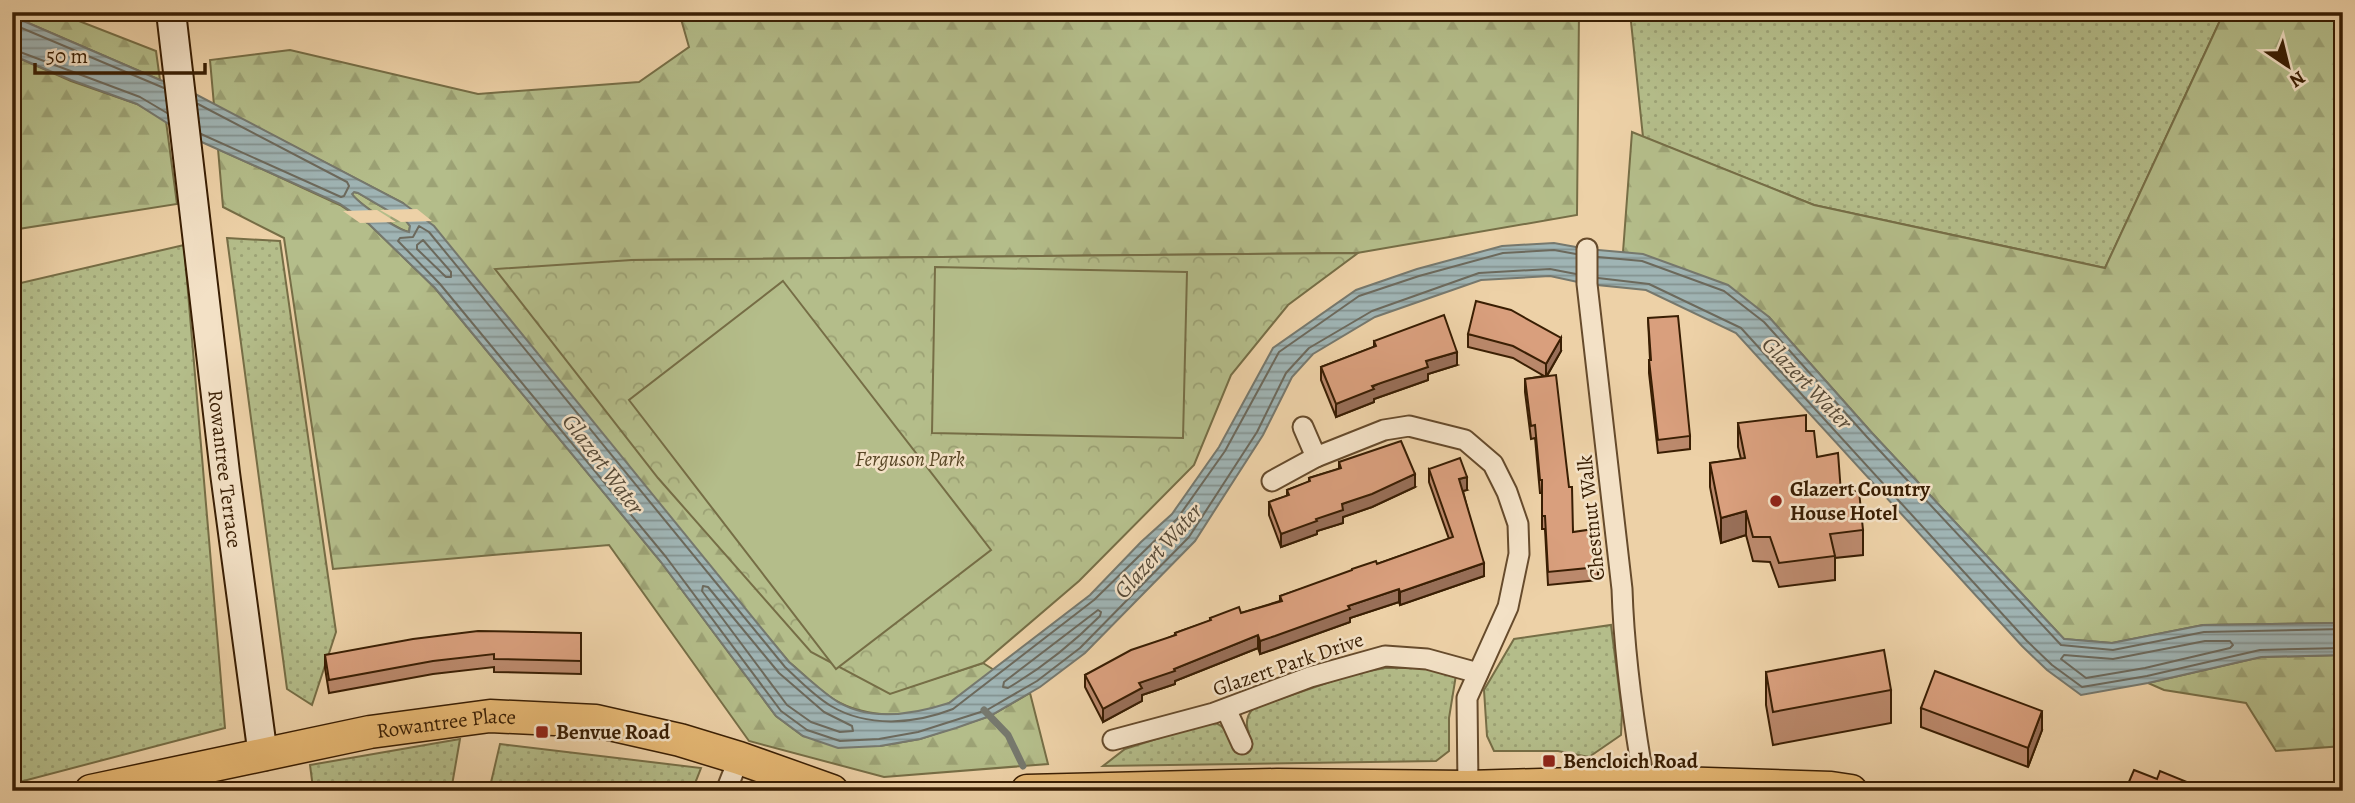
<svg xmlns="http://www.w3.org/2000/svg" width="2355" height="803" viewBox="0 0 2355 803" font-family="Alegreya,serif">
<defs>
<pattern id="grass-dots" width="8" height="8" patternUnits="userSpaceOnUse" patternTransform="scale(1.75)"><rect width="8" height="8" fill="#b4bd8a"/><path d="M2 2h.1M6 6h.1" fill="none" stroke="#9ca275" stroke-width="1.8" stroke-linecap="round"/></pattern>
<pattern id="forest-firs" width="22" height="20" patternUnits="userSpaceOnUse" patternTransform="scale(1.75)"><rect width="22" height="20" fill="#b4bd8a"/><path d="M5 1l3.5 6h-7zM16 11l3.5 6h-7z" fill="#9ca275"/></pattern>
<pattern id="park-crowns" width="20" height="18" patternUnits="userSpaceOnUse" patternTransform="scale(1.75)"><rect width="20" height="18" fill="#b4bd8a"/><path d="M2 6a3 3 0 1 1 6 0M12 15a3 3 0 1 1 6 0" fill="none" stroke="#9ca275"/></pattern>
<pattern id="water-rules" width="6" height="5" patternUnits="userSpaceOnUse" patternTransform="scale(1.75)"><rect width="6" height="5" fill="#9fb4b4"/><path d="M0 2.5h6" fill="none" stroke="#839290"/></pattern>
</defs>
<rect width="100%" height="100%" fill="#edd1a7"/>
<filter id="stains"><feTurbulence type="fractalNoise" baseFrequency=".00286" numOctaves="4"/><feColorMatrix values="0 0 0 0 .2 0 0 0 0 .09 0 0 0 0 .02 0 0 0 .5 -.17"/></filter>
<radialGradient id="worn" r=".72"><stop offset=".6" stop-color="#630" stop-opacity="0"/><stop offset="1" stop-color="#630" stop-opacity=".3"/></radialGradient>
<g fill="url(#grass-dots)" stroke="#766e46" stroke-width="2">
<polygon points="1630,12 2224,12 2105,268 1814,205 1643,137"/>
<polygon points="227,238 280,241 336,632 312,705 287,689"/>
<polygon points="184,245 225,728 12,784 12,285"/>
<polygon points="1611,625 1622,712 1621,735 1589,757 1558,751 1494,751 1487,736 1484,690 1514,639"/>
<path d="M1385,668H1423L1456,675L1449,718V751L1436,761L1103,766L1125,749L1209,722C1225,723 1229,735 1235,748L1251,741C1247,729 1243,718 1254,708L1353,674Z"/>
<polygon points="460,739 451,791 322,791 313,788 310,765"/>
<polygon points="500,744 701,768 692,791 489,791"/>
</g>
<g fill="url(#forest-firs)" stroke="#766e46" stroke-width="2">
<polygon points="12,12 56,12 156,51 160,80 12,16"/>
<path d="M679,12H1579L1577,215L1357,253L632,260L890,693L983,663L994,670C980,680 966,693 951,702C920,720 865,718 835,700C819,691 804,674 789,662L403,203L214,105L210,60L290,50L478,94L639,82L689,47Z"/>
<polygon points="2224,12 2343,12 2343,623 2203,625 2112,643 2064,639 1872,433 1769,317 1623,252 1632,132 1814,205 2105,268"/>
<polygon points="12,55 71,81 137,104 166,121 177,204 12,230"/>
<polygon points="218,149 340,205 369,224 435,288 661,562 776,716 803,736 880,746 920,739 990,716 1030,693 1048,764 884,777 749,741 609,545 333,569 284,238 223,207"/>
<path d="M354,192L358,193L406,221L410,226L409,232C397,229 359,204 352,194Z"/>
<polygon points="2343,655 2343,746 2276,751 2246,703 2164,690 2148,683 2261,657"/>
</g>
<polygon fill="url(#park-crowns)" stroke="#766e46" stroke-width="2" points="1358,253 1288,305 1231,375 1194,465 1079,581 983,663 890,694 811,652 658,478 495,269 632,260"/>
<g fill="#b4bd8a" stroke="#766e46" stroke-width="2">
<polygon points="935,267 1187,272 1183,438 932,433"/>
<polygon points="783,281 991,550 836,669 629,400"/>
</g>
<path fill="url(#water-rules)" stroke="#76786d" stroke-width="2" fill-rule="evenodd" d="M12,16L160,80L180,86L403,203L434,226L789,662C803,674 817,687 832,698C866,723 912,715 949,703L1090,595L1141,542L1172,514L1219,447L1273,348L1356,290L1417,269L1502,246L1554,243L1587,249L1643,254L1728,285L1769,317L1872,433L2064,639L2112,643L2203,625L2343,623V655L2261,657L2148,683L2081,695L2047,670L2022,646L1736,333L1646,290L1587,284L1550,276L1481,280L1375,317L1313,354L1292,377L1263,435L1195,541L1085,653L1040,687L990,716L956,728L920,739L880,746L838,748L803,736L776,716L661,562L435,288L369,224L340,204L186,135L137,104L71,80L12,55ZM354,192L358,193L406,221L410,226L409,232C397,230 359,204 352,194Z"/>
<g fill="#edd1a7">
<polygon points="417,209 432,221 401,222 380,210"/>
<polygon points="377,210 396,222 360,223 343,211"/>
</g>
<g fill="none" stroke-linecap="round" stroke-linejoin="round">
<g stroke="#6c695c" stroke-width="2">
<polyline points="12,24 164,88"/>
<polyline points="12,49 140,97 167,113"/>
<polyline points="198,104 347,182 349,186 344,196 341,197 201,134"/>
<polygon points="423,240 451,272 451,277 446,277 417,249 417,245"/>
<path d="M1576,254L1554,250L1503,253L1419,276L1359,296L1279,352L1225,451L1177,519L1094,600L953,709C915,724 868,728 831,706C814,696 799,680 785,667L429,232L419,226L413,237L400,238L398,241L440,284L666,557L781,711L807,730L840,741L879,739L918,732L987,710L1037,681L1080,648L1189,537L1257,432L1286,373L1309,348L1372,311L1479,273L1550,269L1576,274"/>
<polyline points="1598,257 1642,261 1724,291 1764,322 1867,437 2061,645 2113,650 2204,632 2343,629"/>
<polyline points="1598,278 1649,284 1741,328 2027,641 2052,665 2082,687 2147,676 2260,650 2343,648"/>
<polygon points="703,586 708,587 779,673 824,712 852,726 853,731 840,732 811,722 787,705 702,591"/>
<path d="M1098,610L1101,612L1100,616C1072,644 1042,668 1008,688L1003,687L1004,682Z"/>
<polygon points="2205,641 2230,641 2233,645 2230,648 2145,668 2086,678 2061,659 2064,655 2113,659"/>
</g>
<polyline stroke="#76786d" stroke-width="7" points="984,710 1008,735 1023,766"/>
<g stroke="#664b2c" stroke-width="23">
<g id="street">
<path d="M1587,249V284L1622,589C1624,654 1633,718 1644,782"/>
<polyline points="1303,427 1316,457"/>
<polyline points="1272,481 1316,457 1384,430 1409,426 1465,440 1493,464 1507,492 1518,524 1519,554 1508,607 1467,698 1468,787"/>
<polyline points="1226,709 1242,744"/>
<polyline points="1113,740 1214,713 1310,677 1385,656 1427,659 1478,673"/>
<polyline points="726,791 739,758"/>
</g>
</g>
<g stroke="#391e03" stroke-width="32">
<g id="secondary">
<path id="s1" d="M171,12L225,473L263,756"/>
</g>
</g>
<g stroke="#391e03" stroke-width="35">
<g id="primary">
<path id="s2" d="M91,791L370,732L490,716L596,721L680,740L739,758L832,791"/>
<polyline points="1027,791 1277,785 1468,787 1644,782 1831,788 1851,791"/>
</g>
</g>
<use href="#street" stroke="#f3e1c6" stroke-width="19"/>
<use href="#secondary" stroke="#f3e1c6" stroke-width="28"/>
<use href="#primary" stroke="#e6b874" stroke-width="32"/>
</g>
<g fill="#bb896c" stroke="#391e03" stroke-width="2">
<polygon points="1648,318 1690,436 1690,449 1658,453 1649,373 1649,360 1650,360"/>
<polygon points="1468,334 1561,351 1547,376 1573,532 1598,567 1598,580 1548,585 1545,529 1542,529 1542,493 1540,493 1535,438 1531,439 1525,392 1525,379 1544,376 1513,358 1468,347"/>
<polygon points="1374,341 1457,365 1428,374 1428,380 1374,399 1374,402 1336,417 1321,380 1321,367 1374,347"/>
<polygon points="1738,423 1806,431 1817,457 1841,493 1863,530 1863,555 1835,558 1835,580 1779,587 1770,562 1753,561 1746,535 1721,543 1710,487 1710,463 1741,459 1738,447"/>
<polygon points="1339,462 1415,487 1372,507 1343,517 1343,523 1317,531 1317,534 1281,547 1269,515 1269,502 1287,496 1287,490 1309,482 1309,478 1339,469"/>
<polygon points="1429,469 1467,490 1463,491 1484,576 1400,605 1399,602 1350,618 1350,622 1275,649 1260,654 1258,648 1175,681 1175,684 1142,695 1142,701 1103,722 1085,687 1085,675 1175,635 1175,633 1210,621 1210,618 1241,613 1280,601 1280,596 1377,564 1449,539 1429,482"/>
<polygon points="581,633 581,674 494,672 494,667 433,674 329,693 325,668 325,655"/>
<polygon points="1766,672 1891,690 1891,723 1773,745 1766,705"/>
<polygon points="1921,708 2042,730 2028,767 1921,727"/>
</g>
<g fill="#986f58" stroke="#391e03" stroke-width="2">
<polygon points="1561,338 1561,351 1546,377 1546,364"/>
<polygon points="1457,352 1457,365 1428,374 1428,380 1374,399 1374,402 1336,417 1336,404 1426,361"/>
<polygon points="1415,474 1415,487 1372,507 1343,517 1343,523 1317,531 1317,534 1281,547 1281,534 1316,519 1342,504"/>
<polygon points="1467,477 1467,490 1459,492 1459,479"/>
<polygon points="1746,511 1746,535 1721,543 1721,518"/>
<polygon points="1484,563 1484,576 1400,605 1400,592"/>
<polygon points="1399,589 1399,602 1350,618 1350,622 1260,654 1260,641 1348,606"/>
<polygon points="1258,635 1258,648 1175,681 1175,684 1142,695 1142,701 1103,722 1103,709 1139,683"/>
<polygon points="2042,711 2042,730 2028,767 2028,748"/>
</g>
<g fill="#d99f7d" stroke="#391e03" stroke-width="2">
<polygon points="1476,301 1511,310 1561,338 1546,364 1513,346 1468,334"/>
<polygon points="1444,315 1457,352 1426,361 1428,367 1372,386 1374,389 1336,404 1321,367 1376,346 1374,341"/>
<polygon points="1678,316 1690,436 1658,440 1649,360 1651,360 1648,318"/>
<polygon points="1556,375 1569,487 1572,487 1573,532 1594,529 1598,567 1548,572 1545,516 1542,516 1542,480 1540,480 1535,425 1531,426 1525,379"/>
<polygon points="1806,415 1806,431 1814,431 1817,457 1838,453 1841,493 1859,491 1863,530 1830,534 1835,556 1779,563 1770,537 1753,537 1746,511 1721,518 1710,463 1745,458 1738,423"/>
<polygon points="1401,441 1415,474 1372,494 1342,504 1343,510 1316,519 1317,521 1281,534 1269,502 1289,495 1287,490 1310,481 1309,478 1341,468 1339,462"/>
<polygon points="1460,458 1467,477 1459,479 1484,563 1400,592 1399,589 1348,606 1350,609 1275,636 1260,641 1258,635 1174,669 1175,671 1139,683 1142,688 1103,709 1085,675 1131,650 1176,635 1175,633 1211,620 1210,618 1239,607 1241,613 1282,601 1280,596 1352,570 1352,569 1376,561 1377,564 1453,537 1429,469"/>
<polygon points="478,631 581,633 581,661 494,659 494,654 433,661 329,680 325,655 413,639"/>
<polygon points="1884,650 1891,690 1773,712 1766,672"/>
<polygon points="1935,671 2042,711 2028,748 1921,708"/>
<polygon points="2134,770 2157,779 2160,771 2187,782 2185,788 2195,791 2125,791"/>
</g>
<g fill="#8f2418" stroke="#f3e1c6" stroke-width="2.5">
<circle cx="1776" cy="501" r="7"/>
<rect x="535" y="725" width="14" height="14" rx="3.5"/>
<rect x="1542" y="754" width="14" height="14" rx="3.5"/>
</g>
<g text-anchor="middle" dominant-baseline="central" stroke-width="5" stroke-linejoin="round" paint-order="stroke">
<g font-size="21" font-style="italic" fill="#584625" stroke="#f3e1c6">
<text x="910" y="459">Ferguson Park</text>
</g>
<g font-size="21" fill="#391e03" stroke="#f3e1c6">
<text stroke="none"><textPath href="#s1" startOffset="460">Rowantree Terrace</textPath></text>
<text transform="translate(1591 518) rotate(-96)">Chestnut Walk</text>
<text transform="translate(1288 664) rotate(-19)">Glazert Park Drive</text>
<text stroke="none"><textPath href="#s2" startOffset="362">Rowantree Place</textPath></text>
</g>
<g font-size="21" font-weight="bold" fill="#391e03" stroke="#f3e1c6" text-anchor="start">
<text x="1790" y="489">Glazert Country<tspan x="1790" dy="24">House Hotel</tspan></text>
<text x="556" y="732">Benvue Road</text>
<text x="1563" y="761">Bencloich Road</text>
</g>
<g font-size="23" font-style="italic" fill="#584b38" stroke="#f3e1c6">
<text transform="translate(1807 383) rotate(46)">Glazert Water</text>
<text transform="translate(603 464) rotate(53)">Glazert Water</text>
<text transform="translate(1158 551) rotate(-48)">Glazert Water</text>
</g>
</g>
<rect width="2355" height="803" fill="none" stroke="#edd1a7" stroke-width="42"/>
<rect x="14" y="14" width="2327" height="775" fill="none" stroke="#391e03" stroke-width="3.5"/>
<rect x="21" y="21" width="2313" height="761" fill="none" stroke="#391e03" stroke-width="2"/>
<g transform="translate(2288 66) rotate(145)" stroke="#f3e1c6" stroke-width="5" paint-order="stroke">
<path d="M0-5L12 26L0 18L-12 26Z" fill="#391e03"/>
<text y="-10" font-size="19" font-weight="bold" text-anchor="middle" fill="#391e03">N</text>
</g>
<path d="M35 63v10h170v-10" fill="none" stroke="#391e03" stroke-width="3.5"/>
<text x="46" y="63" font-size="21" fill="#391e03" stroke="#f3e1c6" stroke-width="5" paint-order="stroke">50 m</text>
<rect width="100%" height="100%" filter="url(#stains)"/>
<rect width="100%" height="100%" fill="url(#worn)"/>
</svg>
